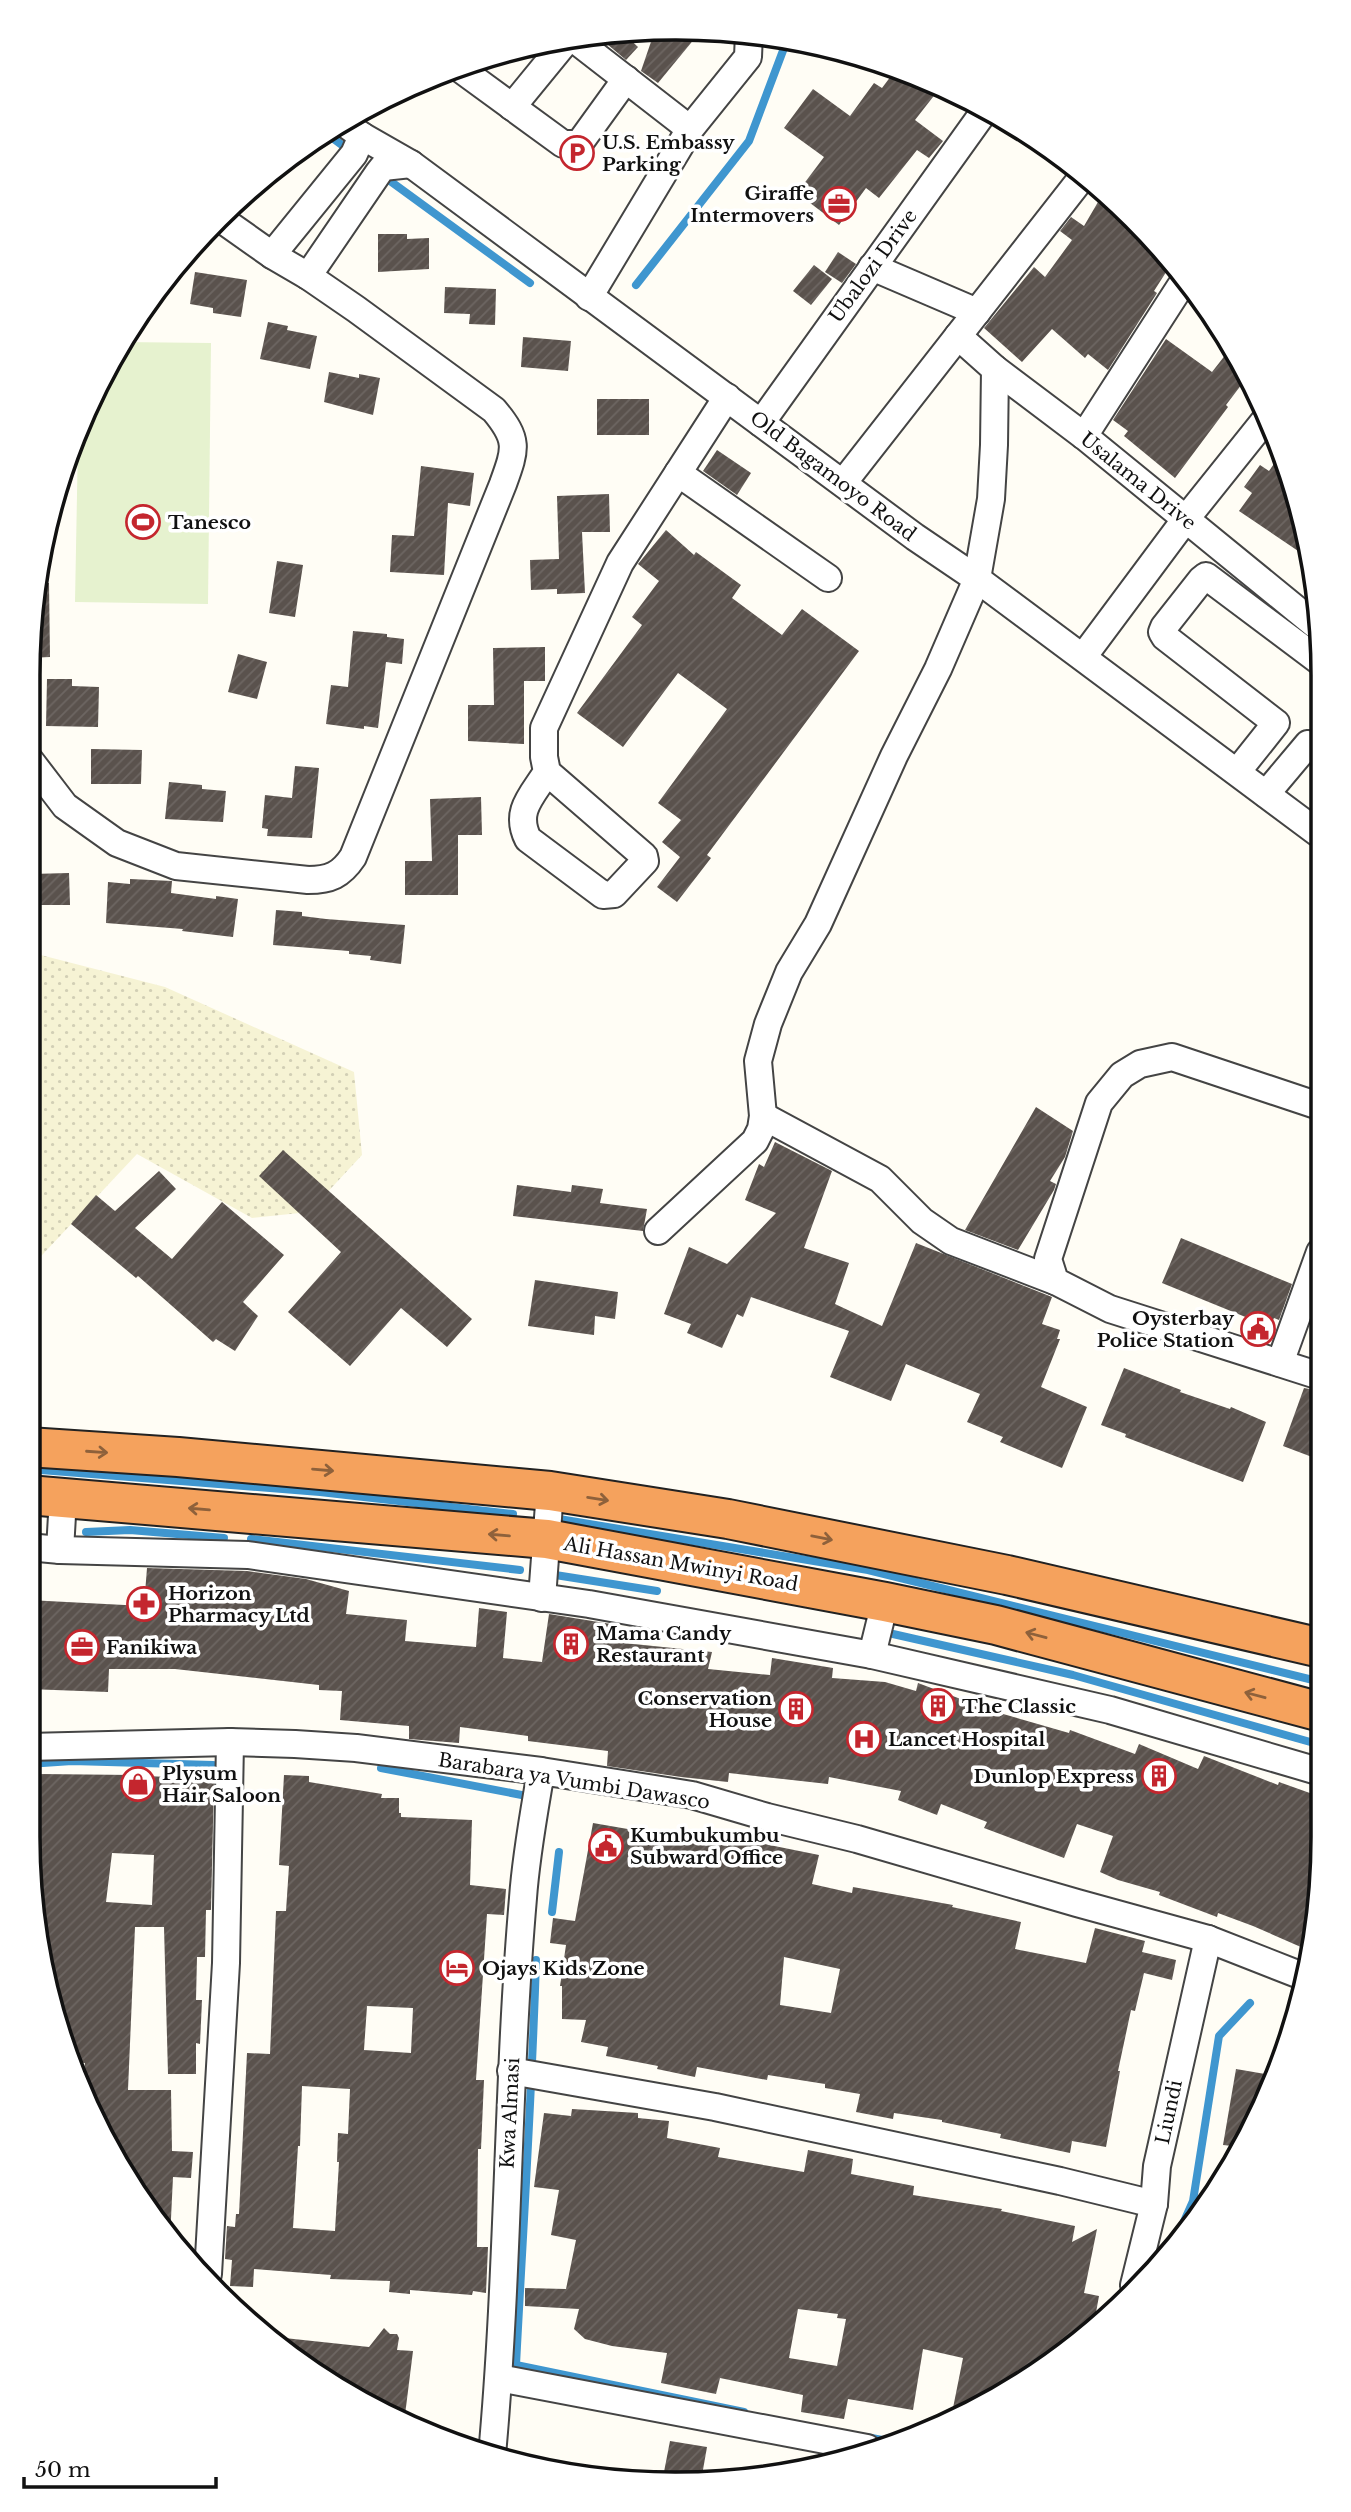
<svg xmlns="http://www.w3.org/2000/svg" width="1351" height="2512" viewBox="0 0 1351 2512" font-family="'Libre Baskerville',serif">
<defs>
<pattern id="farmland-dots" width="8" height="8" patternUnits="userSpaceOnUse" patternTransform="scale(1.75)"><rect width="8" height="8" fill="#f6f3d4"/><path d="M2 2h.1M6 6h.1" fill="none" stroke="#d2cfb5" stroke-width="1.8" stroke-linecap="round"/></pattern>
<pattern id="building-hatch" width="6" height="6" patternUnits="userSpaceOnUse" patternTransform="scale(1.75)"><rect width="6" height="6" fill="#5a524d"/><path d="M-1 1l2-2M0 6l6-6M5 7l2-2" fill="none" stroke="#6d6662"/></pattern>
</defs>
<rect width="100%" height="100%" fill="#fffdf5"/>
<polygon fill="url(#farmland-dots)" points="29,952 165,987 354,1072 362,1155 309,1212 252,1218 137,1154 29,1269"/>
<polygon fill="#e6f2cf" points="122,342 211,343 208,604 75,602 78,441 115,352"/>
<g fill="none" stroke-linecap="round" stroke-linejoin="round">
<g stroke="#3f96cf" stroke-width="8">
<polyline points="327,134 350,151"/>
<polyline points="386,178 530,283"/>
<polyline points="636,285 749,141 787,40"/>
<polyline points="28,1469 320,1492 513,1514"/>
<polyline points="553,1518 868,1570 1321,1682"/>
<polyline points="28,1528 37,1529"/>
<polyline points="86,1532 130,1530 224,1538"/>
<polyline points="251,1539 520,1570"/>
<polyline points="549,1574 657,1591"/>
<polyline points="893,1634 1073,1675 1321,1745"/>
<polyline points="28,1764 72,1761 213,1765"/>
<polyline points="381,1768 532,1797"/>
<polyline points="552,1912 559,1852"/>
<path d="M536,1960C532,2095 523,2230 516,2365L744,2412"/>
<polyline points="1181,2228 1193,2201 1219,2036 1250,2003"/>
<polyline points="866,2437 893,2442"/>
</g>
</g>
<g fill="url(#building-hatch)" fill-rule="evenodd">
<polygon points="655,30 700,32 658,83 641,71"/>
<polygon points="621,31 638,47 626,60 607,44 618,32"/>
<polygon points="897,68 940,88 915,120 943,141 929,158 917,150 879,198 866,188 839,225 797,193 824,157 784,128 813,89 850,116 874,83 882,88"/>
<polygon points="1110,197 1170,266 1154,291 1157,293 1108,370 1088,354 1085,358 1052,329 1022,362 984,328 1034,267 1045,277 1072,240 1060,231 1071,217 1084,226 1098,202 1103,206"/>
<polygon points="378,234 407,234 407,239 429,238 429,269 378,272"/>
<polygon points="838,252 856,264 842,283 825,272"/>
<polygon points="814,265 832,279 811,305 793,291"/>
<polygon points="195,272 247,280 241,317 213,313 213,308 190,304"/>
<polygon points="445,287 496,289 495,325 469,324 470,314 444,313"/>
<polygon points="268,322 288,326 287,330 317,336 310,369 260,359"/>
<polygon points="523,337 571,341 568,371 521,367"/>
<polygon points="1166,339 1212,372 1230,349 1245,380 1226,405 1228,407 1175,478 1124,436 1128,431 1113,420"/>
<polygon points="329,372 359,378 359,374 380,378 373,415 324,402"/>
<rect x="597" y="399" width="52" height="36"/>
<polygon points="717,450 751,473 737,495 703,471"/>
<polygon points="1283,456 1289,467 1310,559 1239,511 1252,493 1244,487 1260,465 1269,471 1276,461 1278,463"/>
<polygon points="421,466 474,473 470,506 448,503 444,575 390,572 392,535 414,536"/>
<polygon points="609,494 610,532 582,532 585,593 557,594 557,589 531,590 530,560 559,559 557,496"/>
<polygon points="666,530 694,555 696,552 741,585 732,598 782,635 802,609 859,651 707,855 711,858 677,902 657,887 680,857 662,842 681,820 658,803 727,709 678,673 623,747 577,713 642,625 632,617 659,581 638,564"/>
<polygon points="277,561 303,565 295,617 269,613"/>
<polygon points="38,582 49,583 50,657 29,658 29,634"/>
<polygon points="353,631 387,634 387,637 404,639 402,664 386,662 378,728 364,726 364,729 326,724 331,685 348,687"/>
<polygon points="545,647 545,681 524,681 524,744 468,741 468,705 494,705 493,648"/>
<polygon points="238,654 267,662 257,699 228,692"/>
<polygon points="47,679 72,679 72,686 99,687 98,727 46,726"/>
<polygon points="91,749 142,750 141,784 91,784"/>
<polygon points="295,766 319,768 312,838 267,836 268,829 262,828 265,795 292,798"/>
<polygon points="169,782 202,785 202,789 226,791 223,822 165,819"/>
<polygon points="481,797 482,835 458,835 458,895 405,895 405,861 432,861 430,799"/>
<polygon points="69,873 70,905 31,905 31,874"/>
<polygon points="130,879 172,881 171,893 216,899 216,896 238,899 233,937 182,931 183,929 106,923 108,882 130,884"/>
<polygon points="276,910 302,912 302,916 326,919 405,925 401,964 370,960 371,956 349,954 349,951 273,945"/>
<polygon points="1036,1107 1073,1131 1065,1157 1050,1181 1056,1184 1054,1190 1018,1250 965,1230"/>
<polygon points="775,1142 832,1171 804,1248 849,1263 835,1304 882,1326 916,1243 1052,1297 1042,1324 1060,1330 1057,1339 1060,1339 1041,1387 1087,1407 1062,1468 1000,1442 1003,1437 967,1422 980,1394 906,1364 891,1401 830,1377 849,1331 751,1297 743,1317 737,1314 722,1348 687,1333 691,1324 664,1314 689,1247 727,1264 776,1213 745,1200 759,1164 764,1167"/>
<polygon points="283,1150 472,1319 447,1347 401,1308 350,1366 288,1312 341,1252 259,1176"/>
<polygon points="159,1171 176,1189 135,1228 172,1259 222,1202 284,1255 243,1302 258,1316 235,1351 216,1339 213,1342 138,1276 136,1278 71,1224 96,1195 115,1211"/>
<polygon points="517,1185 571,1192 572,1185 603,1189 600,1203 647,1209 643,1231 513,1216"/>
<polygon points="1181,1238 1292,1284 1279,1320 1274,1318 1270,1327 1162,1283"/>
<polygon points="535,1280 618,1292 615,1319 595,1316 594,1335 528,1326"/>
<polygon points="1124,1368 1181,1390 1180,1392 1230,1409 1231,1407 1266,1422 1243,1482 1125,1437 1126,1434 1101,1425"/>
<polygon points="1304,1388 1320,1391 1320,1460 1283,1446"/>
<polygon points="147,1568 247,1571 306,1579 349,1591 346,1614 407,1620 405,1641 476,1647 479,1608 507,1612 503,1658 542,1662 549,1614 617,1625 614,1642 712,1652 708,1669 770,1675 772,1658 833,1668 832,1678 885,1682 916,1691 918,1683 966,1701 965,1703 1069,1733 1070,1730 1135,1754 1139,1744 1198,1769 1204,1756 1278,1785 1279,1782 1321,1797 1322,1838 1314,1858 1322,1862 1322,1878 1310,1951 1253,1926 1218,1913 1217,1917 1159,1895 1160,1892 1118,1880 1100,1872 1113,1836 1077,1824 1064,1858 984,1828 987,1822 941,1804 937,1815 898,1800 901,1791 829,1777 828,1784 729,1773 728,1782 681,1777 607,1766 608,1751 528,1741 528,1736 460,1727 459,1743 409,1739 409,1726 340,1720 342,1691 319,1690 319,1685 175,1669 109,1669 108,1692 28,1689 28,1600 144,1606"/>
<path d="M40,1774L133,1775L214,1780L211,1910H206L205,1957H197L196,2000H202L200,2044L196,2043V2074H168L164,1927H135L128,2090H171L172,2151L193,2152L191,2178L173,2177L170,2239L162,2231L82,2082L85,2063L72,2062L62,2045L28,1837V1784H41ZM112,1853L154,1855L152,1905L106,1902Z"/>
<path d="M284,1775L309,1776V1782L382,1794L381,1798H399V1813H401V1817L472,1820L470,1885L506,1889L504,1915L487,1914L476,2080H484L481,2149H478L477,2247H488L486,2293L473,2291L472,2295L410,2290V2294L389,2292L390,2281L330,2279L331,2275L254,2269L253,2287L230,2286L232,2260L225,2259L227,2226L235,2227L236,2214H239L247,2053L270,2054L276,1911H286L289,1866L279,1865ZM367,2006L413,2008L411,2053L364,2050ZM302,2086L350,2089L348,2134L338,2133L337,2162H339L335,2231L293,2228L298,2146H300Z"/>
<path d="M593,1823L645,1832L644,1834L728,1846L729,1837L819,1855L812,1884L852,1893L853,1887L953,1905L952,1907L1021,1922L1015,1949L1086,1963L1095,1928L1145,1941L1142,1952L1176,1960L1172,1980L1144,1973L1135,2011L1131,2010L1118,2071H1120L1106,2147L1072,2141L1070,2153L1000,2138L1001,2134L942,2122V2120L894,2113L893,2119L856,2112L860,2094L825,2088V2084L768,2075L767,2080L697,2067L695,2077L657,2069L658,2066L606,2056L608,2047L581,2042L586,2020L562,2019V1986H560L566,1945L550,1943L553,1918L575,1921ZM784,1957L840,1969L831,2013L780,2005Z"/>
<polygon points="1236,2069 1271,2075 1242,2147 1223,2145"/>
<path d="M572,2109L638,2113V2118L669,2121L667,2138L720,2148L718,2157L804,2172L808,2150L853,2159L851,2174L914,2186L913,2195L1002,2209L1001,2211L1075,2226L1072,2242L1097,2229L1084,2293L1099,2296L1093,2329L951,2418L963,2358L923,2349L913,2410L848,2399L844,2419L801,2412L803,2395L720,2378L716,2394L661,2383L667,2353L612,2346L585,2339L574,2329L579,2309L525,2306V2288L566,2289L576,2240L551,2235L559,2190L534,2187L544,2113L571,2116ZM798,2309L838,2314L837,2318L846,2319L837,2366L789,2358Z"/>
<polygon points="384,2328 390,2334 397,2334 399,2338 397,2350 413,2351 405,2415 316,2375 275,2337 369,2347"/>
<polygon points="670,2441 707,2447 701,2481 663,2477"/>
</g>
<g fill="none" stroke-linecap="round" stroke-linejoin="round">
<g stroke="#444" stroke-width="30">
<g id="minor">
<polyline points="574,39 690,129"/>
<polyline points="459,68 563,144 579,144 626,79"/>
<polyline points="512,107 566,41"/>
<polyline points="344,123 362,136 411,164 915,537 977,579 1318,833"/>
<polyline points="272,255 354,154 362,136"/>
<polyline points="872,267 977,312"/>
<polyline points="308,276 379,172 383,167 411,164"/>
<polyline points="589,297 690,129 748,57 749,33"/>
<polyline points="958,336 995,369 1084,436 1318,627"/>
<polyline points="761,423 986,109"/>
<polyline points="1084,436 1180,287"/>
<polyline points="678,473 828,578"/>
<polyline points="843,483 1084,175"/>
<polyline points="1083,657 1185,520 1265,420"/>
<path d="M29,759L65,806L117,843L176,866L308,880C330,880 341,875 353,857L503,484C516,448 519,440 494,410L356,309L308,276L272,255L221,219"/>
<path d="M547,772C532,796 514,811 528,839L603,895L614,894L645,861L644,856L547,772L544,757V728L620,563L727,397"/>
<polyline points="1237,772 1276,723 1165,637 1162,632 1164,627 1201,580 1206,576 1318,660"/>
<polyline points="1266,794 1308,744"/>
<polyline points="1319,1106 1172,1057 1140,1064 1122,1075 1099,1103 1048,1259 1055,1281 1110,1309 1320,1376"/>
<polyline points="763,1116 880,1179 922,1221 951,1241 1055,1281"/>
<polyline points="658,1231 755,1141 761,1129 763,1116 758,1061 768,1024 789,972 818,924 894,756 938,669 977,579 991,499 994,445 995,369"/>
<polyline points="1280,1363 1320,1252"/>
<polyline points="28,1547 60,1550 248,1555 589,1604 872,1655 885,1602"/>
<polyline points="60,1550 63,1498"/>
<polyline points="542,1598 550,1491"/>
<polyline points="872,1655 1110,1710 1321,1772"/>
<polyline points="28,1747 230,1742 295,1744 356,1748 541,1771 692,1795 767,1817 857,1839 1077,1903 1208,1939 1305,1977"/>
<polyline points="511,2071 715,2107 1060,2181 1154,2204"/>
<polyline points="208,2274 226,1963 230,1742"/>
<polyline points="1134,2285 1154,2204 1157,2166 1208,1939"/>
<polyline points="499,2378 867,2448"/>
<path d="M492,2455C509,2270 507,2083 523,1898C526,1855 534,1813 541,1771"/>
</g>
</g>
<g stroke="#222" stroke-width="42">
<g id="highway">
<polyline points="28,1447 178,1457 550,1491 728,1519 1007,1575 1321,1648"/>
<polyline points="28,1495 547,1539 885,1602 996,1625 1321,1712"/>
</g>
</g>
<use href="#minor" stroke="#fff" stroke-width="26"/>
<use href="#highway" stroke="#f5a25d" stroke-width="38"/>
</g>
<defs><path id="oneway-shaft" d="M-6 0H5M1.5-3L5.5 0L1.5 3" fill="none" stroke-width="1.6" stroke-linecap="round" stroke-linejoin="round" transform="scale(1.75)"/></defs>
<g stroke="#8e613b">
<use href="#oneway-shaft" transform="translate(97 1452) rotate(4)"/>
<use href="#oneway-shaft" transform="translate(323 1470) rotate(5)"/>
<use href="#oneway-shaft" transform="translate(598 1499) rotate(9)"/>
<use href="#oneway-shaft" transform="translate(199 1509) rotate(-175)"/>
<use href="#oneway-shaft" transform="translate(499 1535) rotate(-175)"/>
<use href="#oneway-shaft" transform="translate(822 1538) rotate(11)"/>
<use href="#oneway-shaft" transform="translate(1036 1635) rotate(-165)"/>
<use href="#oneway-shaft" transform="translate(1255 1695) rotate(-165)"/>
</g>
<defs>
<g id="parking-ring" transform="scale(1.75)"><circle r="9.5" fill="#fff" stroke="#c4262e" stroke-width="1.5"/><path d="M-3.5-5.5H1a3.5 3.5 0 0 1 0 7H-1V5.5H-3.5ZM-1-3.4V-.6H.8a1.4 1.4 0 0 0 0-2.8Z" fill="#c4262e"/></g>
<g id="office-ring" transform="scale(1.75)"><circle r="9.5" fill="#fff" stroke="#c4262e" stroke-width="1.5"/><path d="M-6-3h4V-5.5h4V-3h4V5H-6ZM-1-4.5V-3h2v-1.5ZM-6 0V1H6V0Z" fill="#c4262e"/></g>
<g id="stadium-ring" transform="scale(1.75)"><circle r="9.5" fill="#fff" stroke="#c4262e" stroke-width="1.5"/><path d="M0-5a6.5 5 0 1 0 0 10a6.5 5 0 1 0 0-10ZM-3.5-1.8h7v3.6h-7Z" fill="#c4262e"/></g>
<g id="civic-ring" transform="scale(1.75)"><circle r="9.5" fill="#fff" stroke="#c4262e" stroke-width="1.5"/><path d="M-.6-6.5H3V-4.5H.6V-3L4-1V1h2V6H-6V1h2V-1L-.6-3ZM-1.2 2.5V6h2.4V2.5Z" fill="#c4262e"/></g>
<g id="pharmacy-ring" transform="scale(1.75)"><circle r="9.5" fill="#fff" stroke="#c4262e" stroke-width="1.5"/><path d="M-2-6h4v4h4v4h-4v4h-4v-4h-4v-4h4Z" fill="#c4262e"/></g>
<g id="building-ring" transform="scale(1.75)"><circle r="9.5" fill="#fff" stroke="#c4262e" stroke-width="1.5"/><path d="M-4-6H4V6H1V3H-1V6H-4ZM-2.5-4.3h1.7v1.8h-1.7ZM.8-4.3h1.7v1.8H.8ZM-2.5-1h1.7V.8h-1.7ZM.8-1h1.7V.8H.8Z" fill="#c4262e"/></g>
<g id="hospital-ring" transform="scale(1.75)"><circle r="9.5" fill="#fff" stroke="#c4262e" stroke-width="1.5"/><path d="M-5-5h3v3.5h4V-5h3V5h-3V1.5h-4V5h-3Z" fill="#c4262e"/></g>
<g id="shop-ring" transform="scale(1.75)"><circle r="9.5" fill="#fff" stroke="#c4262e" stroke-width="1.5"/><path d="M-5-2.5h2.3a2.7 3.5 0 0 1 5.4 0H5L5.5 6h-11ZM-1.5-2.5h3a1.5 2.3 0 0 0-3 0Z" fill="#c4262e"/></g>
<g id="hotel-ring" transform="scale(1.75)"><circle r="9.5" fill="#fff" stroke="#c4262e" stroke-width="1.5"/><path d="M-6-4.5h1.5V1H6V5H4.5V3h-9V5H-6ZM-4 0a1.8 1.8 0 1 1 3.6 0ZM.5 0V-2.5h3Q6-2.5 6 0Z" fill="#c4262e"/></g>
</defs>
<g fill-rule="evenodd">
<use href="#parking-ring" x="577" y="153"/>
<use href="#office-ring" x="839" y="204"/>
<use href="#stadium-ring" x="143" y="522"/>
<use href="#civic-ring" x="1258" y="1329"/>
<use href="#pharmacy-ring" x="144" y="1604"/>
<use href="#building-ring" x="571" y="1644"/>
<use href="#office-ring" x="82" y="1647"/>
<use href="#building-ring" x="938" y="1706"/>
<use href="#building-ring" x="796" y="1709"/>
<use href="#hospital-ring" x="864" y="1739"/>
<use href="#building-ring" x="1159" y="1776"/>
<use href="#shop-ring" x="138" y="1784"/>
<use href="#civic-ring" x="606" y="1846"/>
<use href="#hotel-ring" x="457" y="1968"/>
</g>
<g text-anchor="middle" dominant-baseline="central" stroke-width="7" stroke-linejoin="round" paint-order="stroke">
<g font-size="19" font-weight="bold" fill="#111" stroke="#fff" text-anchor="start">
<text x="602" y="142">U.S. Embassy<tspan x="602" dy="22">Parking</tspan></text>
<text x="814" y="193" text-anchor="end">Giraffe<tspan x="814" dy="22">Intermovers</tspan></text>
<text x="168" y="522">Tanesco</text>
<text x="1234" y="1318" text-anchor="end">Oysterbay<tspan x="1234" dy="22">Police Station</tspan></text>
<text x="168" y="1593">Horizon<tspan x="168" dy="22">Pharmacy Ltd</tspan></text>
<text x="596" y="1633">Mama Candy<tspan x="596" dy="22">Restaurant</tspan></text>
<text x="106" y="1647">Fanikiwa</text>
<text x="772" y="1698" text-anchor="end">Conservation<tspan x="772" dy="22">House</tspan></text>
<text x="962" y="1706">The Classic</text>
<text x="888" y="1739">Lancet Hospital</text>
<text x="162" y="1773">Plysum<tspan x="162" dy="22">Hair Saloon</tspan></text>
<text x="1134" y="1776" text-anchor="end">Dunlop Express</text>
<text x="630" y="1835">Kumbukumbu<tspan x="630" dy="22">Subward Office</tspan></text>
<text x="482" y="1968">Ojays Kids Zone</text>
</g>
<g font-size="19" fill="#111" stroke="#fff">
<text transform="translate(873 266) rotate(-54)">Ubalozi Drive</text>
<text transform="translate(833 476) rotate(37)">Old Bagamoyo Road</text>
<text transform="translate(1138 481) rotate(39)">Usalama Drive</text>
<text transform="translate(681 1564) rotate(10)">Ali Hassan Mwinyi Road</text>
<text transform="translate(574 1781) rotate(9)">Barabara ya Vumbi Dawasco</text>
<text transform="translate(1169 2112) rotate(-78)">Liundi</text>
<text transform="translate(510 2113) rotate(-87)">Kwa Almasi</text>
</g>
</g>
<path d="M0 0H1351V2512H0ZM675 40H676A635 635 0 0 1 1311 675V1837A635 635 0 0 1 676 2472H675A635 635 0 0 1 40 1837V675A635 635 0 0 1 675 40Z" fill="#fff" fill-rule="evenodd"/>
<path fill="none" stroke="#111" stroke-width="3.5" d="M675 40H676A635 635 0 0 1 1311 675V1837A635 635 0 0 1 676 2472H675A635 635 0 0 1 40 1837V675A635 635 0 0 1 675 40Z"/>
<path d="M24 2477v10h192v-10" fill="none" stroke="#111111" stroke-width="3.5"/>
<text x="35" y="2477" font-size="21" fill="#111111" stroke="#ffffff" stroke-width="5" paint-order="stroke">50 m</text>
</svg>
